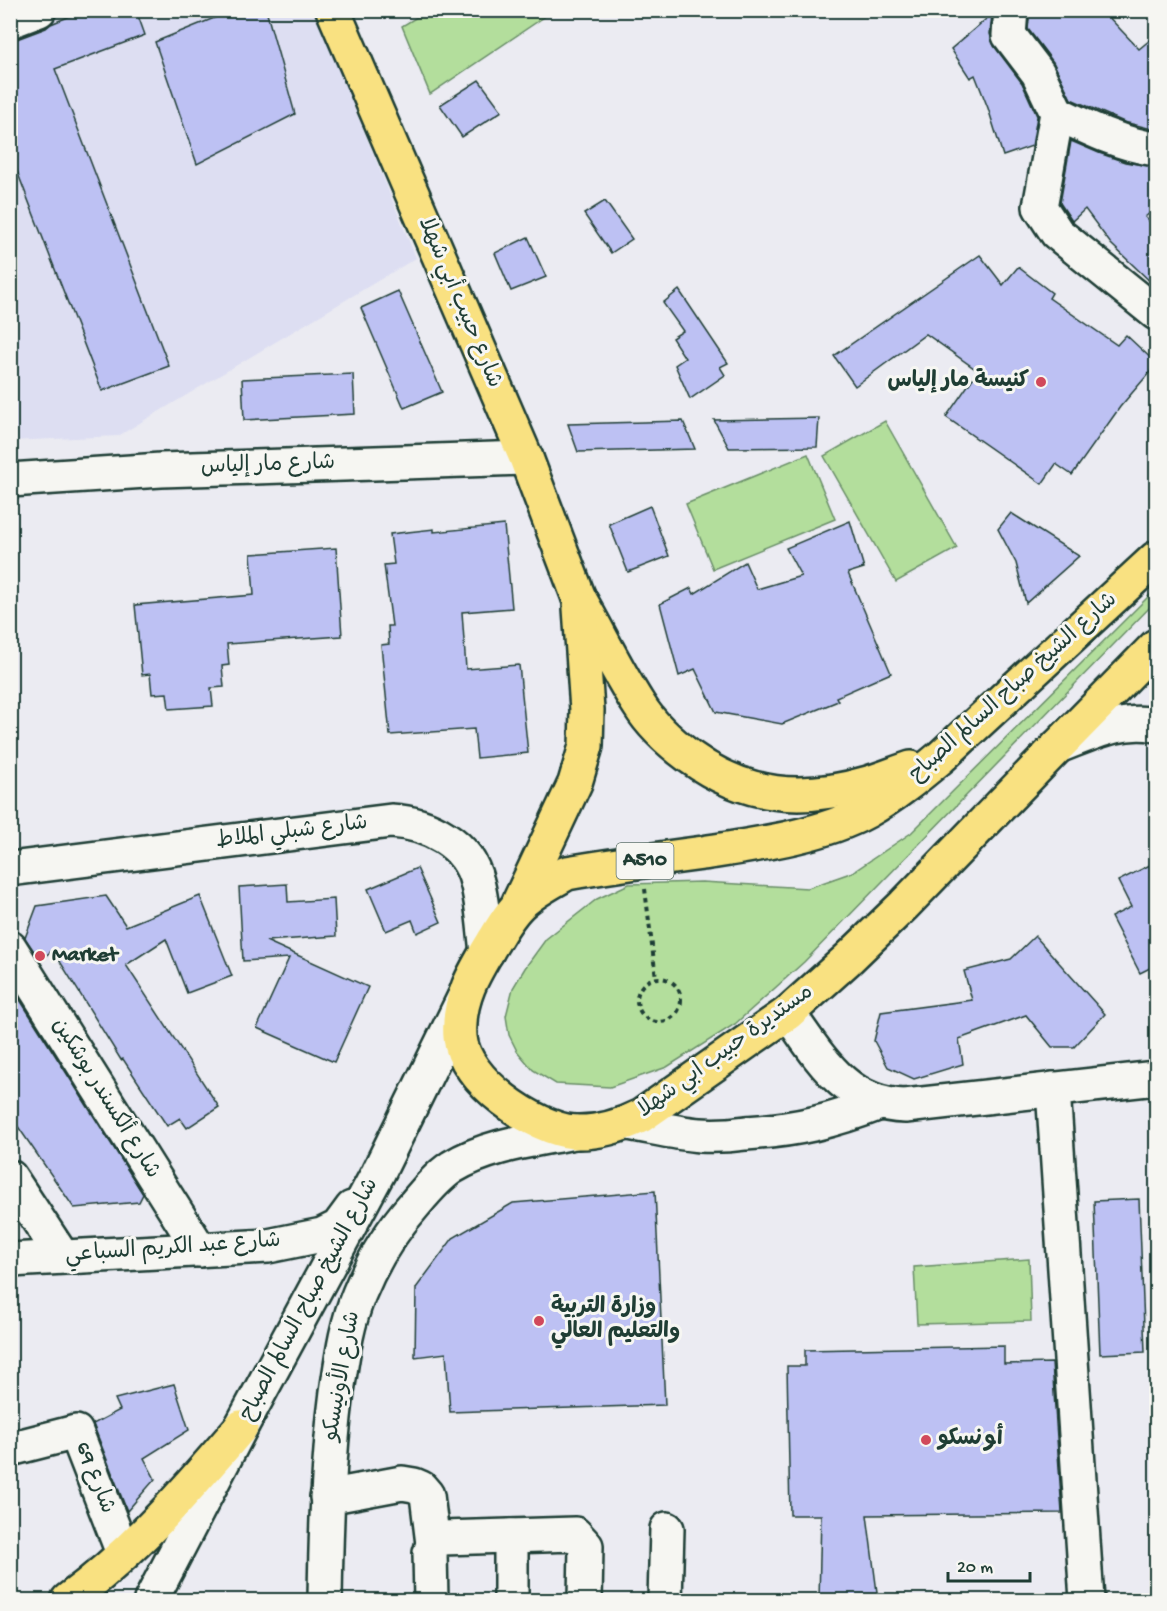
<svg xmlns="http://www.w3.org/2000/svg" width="1167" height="1611" viewBox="0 0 1167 1611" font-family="'Gochi Hand','Playpen Sans Arabic',sans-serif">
<rect width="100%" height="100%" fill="#ebebf2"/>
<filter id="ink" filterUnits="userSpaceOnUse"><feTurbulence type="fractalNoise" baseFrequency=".0167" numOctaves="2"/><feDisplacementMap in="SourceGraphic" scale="12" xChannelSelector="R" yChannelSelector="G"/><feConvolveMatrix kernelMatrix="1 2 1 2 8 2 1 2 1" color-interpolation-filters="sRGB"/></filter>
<g filter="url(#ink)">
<polygon fill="#dddef2" points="70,11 315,11 416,258 118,436 11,441 11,33"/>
<g fill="#b3de9c" stroke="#698e68" stroke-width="1.5">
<polygon points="427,11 427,10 553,11 430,94 402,26"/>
<polygon points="885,421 957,548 896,582 824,456"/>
<polygon points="808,454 835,519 713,569 686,504"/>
<polygon points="1156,589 1156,601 804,962 735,1024 667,1067 610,1087 556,1084 533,1070 517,1051 509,1035 506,1016 513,988 525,968 546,939 597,899 629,884 702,882 808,888 853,872 911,833"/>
<polygon points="1029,1259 1031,1321 917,1324 914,1267"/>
</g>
<g fill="#bdc1f3" stroke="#1f3d34" stroke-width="1.5">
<polygon points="85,10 136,10 145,35 55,69 169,366 102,391 10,153 10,39 17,39 46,28 51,24"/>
<polygon points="234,10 266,10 295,114 197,164 155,42"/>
<polygon points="1030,10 1102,10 1139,49 1156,35 1156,130 1124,122 1071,99 1053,62 1028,29"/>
<polygon points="992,14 990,34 994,46 1022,83 1037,116 1032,146 1003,156 988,108 975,75 970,78 951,49"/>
<polygon points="479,80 502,111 462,137 440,105"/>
<polygon points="1071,141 1099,153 1125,162 1156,167 1156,208 1145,217 1156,228 1156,287 1111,244 1085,209 1072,221 1060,203"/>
<polygon points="605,201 632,239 611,253 584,214"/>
<polygon points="528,237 546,277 511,291 495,253"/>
<polygon points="980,255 1003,285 1018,267 1052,293 1049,298 1117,345 1126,335 1156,363 1156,365 1120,407 1072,475 1056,464 1042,484 946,417 978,371 926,334 855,386 834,356"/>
<polygon points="679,290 728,363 720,367 725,375 690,399 675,365 685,358 672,338 683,331 663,303"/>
<polygon points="398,291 442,392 404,408 361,308"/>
<polygon points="353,374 355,414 244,420 242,379"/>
<polygon points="819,418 817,447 729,448 714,420"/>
<polygon points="683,421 695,449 578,452 568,424"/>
<polygon points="650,506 669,556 628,572 609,524"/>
<polygon points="1011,513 1079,556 1026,603 1016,563 998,529"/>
<polygon points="850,521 864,568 848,573 891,673 836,697 838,701 782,724 716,712 695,669 679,676 660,604 691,588 694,594 745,562 757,589 801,576 786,548"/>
<polygon points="504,525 512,608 462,612 466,669 519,665 528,753 477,758 474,729 390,735 381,645 389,644 388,626 392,626 384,565 394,564 390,534 434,529 434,532"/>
<polygon points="336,548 342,636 227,644 229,665 222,666 224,687 211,688 213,706 169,709 167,693 152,694 150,674 142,675 135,605 254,595 251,554"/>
<polygon points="1156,862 1156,965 1140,973 1111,917 1131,907 1118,881"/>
<polygon points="417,868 441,922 417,933 412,920 386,931 368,889"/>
<polygon points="287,884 288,902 334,899 336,936 266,941 368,987 334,1062 257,1028 289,958 243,961 239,887"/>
<polygon points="106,896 126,926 200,896 232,976 187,993 166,939 126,965 219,1107 187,1128 180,1118 167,1126 123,1059 121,1060 53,950 40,960 25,938 37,906"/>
<polygon points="1035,936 1105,1014 1074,1047 1052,1047 1026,1015 959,1039 963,1064 914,1079 888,1067 874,1041 881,1012 972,1000 964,971 1011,959"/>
<polygon points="10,984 143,1194 139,1202 74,1208 10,1115"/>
<polygon points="655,1191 665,1405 450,1412 446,1353 415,1357 416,1288 453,1238 513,1203"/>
<polygon points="1139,1199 1145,1352 1100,1354 1094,1201"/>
<polygon points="1004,1346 1004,1364 1052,1363 1062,1513 867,1515 878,1600 819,1600 821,1515 790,1515 787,1366 805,1366 805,1350"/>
<polygon points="174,1384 189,1430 144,1458 155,1479 127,1511 93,1424 120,1410 115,1399"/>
</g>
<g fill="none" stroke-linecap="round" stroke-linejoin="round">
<g stroke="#1f3d34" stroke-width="38">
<g id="minor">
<polyline points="1011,10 1009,35 1038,73 1057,113 1040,207 1057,233 1156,313"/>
<polyline points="10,21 39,10"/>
<path d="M1057,113C1088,128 1122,145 1156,149"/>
<polyline points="10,480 161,470 526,458"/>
<path d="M1058,746C1090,734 1122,718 1156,725"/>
<path d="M10,869L391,821C428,823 468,843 477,882C483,903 484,929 487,952"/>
<polyline points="10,948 200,1250"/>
<path d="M788,1013C819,1056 845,1105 905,1106L1156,1078"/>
<polyline points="1053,1089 1087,1600"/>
<path d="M628,1123C652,1127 676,1133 700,1135C716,1136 731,1135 746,1133C797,1130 833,1121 880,1103"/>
<polyline points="10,1177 62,1256"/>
<polyline points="10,1260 268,1246 322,1235 338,1227 352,1208"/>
<polyline points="10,1449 76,1432 123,1553"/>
<polyline points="327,1497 402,1483 414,1485 421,1488 427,1495 433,1544"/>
<polyline points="511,1536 511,1600"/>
<polyline points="151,1600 241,1427 378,1173 464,998"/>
<path d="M325,1600C326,1530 328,1461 337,1392C342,1359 346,1325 359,1294C372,1262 391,1231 414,1205C425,1192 437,1177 452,1167C488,1145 534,1140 574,1132"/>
<polyline points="431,1600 430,1553 433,1544 442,1538 575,1534 586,1546 585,1600"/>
<polyline points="665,1600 667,1529"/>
</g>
</g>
<g stroke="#1f3d34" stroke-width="38">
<polyline id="major" points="333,10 526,458 579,598"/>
</g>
<g stroke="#1f3d34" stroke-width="38">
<g id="highway">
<path d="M1156,558L941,757C917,777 894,796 867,811C822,836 754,845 703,853C658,859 613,865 567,873C551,882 535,890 521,903C510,913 502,927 494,940C475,971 457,999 460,1037C463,1080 535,1129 574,1132C596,1133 621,1126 641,1116L788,1013L847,960L904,905L1058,746L1156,646"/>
<path d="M579,598C599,633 617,671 639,705C652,726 671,743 690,757C746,798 803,802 868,783C882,779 896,773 911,768"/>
<polyline points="519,902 575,783 586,746 587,710 580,608"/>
<path d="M68,1600C134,1552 188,1489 241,1427"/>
</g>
</g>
<g stroke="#1f3d34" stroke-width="4" stroke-dasharray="4.5 4.5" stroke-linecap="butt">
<polyline points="645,889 656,978"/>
<circle cx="659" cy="1000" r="22"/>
</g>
<use href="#minor" stroke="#f6f6f2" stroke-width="33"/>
<use href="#major" stroke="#f9e181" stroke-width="33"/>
<use href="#highway" stroke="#f9e181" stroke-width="33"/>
</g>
</g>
<g fill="#d1495b" stroke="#f6f6f2" stroke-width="2">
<circle cx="1041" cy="382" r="6"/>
<circle cx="40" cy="956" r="6"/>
<circle cx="539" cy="1321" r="6"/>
<circle cx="926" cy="1440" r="6"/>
</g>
<g text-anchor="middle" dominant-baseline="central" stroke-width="6" stroke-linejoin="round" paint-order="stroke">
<rect fill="#f6f6f2" stroke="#60746d" stroke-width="1.5" x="616.5" y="843" width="57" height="36" rx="4.5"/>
<g font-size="21" font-weight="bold" fill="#1f3d34">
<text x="645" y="861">A510</text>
</g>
<g font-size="22" fill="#1f3d34" stroke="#f6f6f2">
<text transform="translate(459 303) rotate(67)">شارع حبيب أبي شهلا</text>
<text transform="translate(268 466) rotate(-2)">شارع مار إلياس</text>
<text transform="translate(1014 688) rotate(-42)">شارع الشيخ صباح السالم الصباح</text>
<text transform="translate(292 833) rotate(-7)">شارع شبلي الملاط</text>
<text transform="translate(726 1052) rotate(-36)">مستديرة حبيب ابي شهلا</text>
<text transform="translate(105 1099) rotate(58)">شارع ألكسندر بوشكين</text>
<text transform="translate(173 1249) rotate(-4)">شارع عبد الكريم السباعي</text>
<text transform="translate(310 1300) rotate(-62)">شارع الشيخ صباح السالم الصباح</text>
<text transform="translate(343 1376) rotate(-80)">شارع الأونيسكو</text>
<text transform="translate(94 1478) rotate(69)">شارع 69</text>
</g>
<g font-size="22" font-weight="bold" fill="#1f3d34" stroke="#f6f6f2" text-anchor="start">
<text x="1029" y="382" text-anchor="end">كنيسة مار إلياس</text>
<text x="52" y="956">Market</text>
<text x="551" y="1308">وزارة التربية<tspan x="551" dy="25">والتعليم العالي</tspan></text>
<text x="938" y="1440">أونسكو</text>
</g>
</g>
<rect width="1167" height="1611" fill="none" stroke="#f6f6f2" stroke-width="36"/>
<rect x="18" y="18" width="1131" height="1575" fill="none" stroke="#1f3d34" stroke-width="2" filter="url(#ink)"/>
<path d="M948 1572v9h82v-9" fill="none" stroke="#1f3d34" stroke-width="3"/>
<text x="957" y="1572" font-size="18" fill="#1f3d34" stroke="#f6f6f2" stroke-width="4.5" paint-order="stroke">20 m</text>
</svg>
